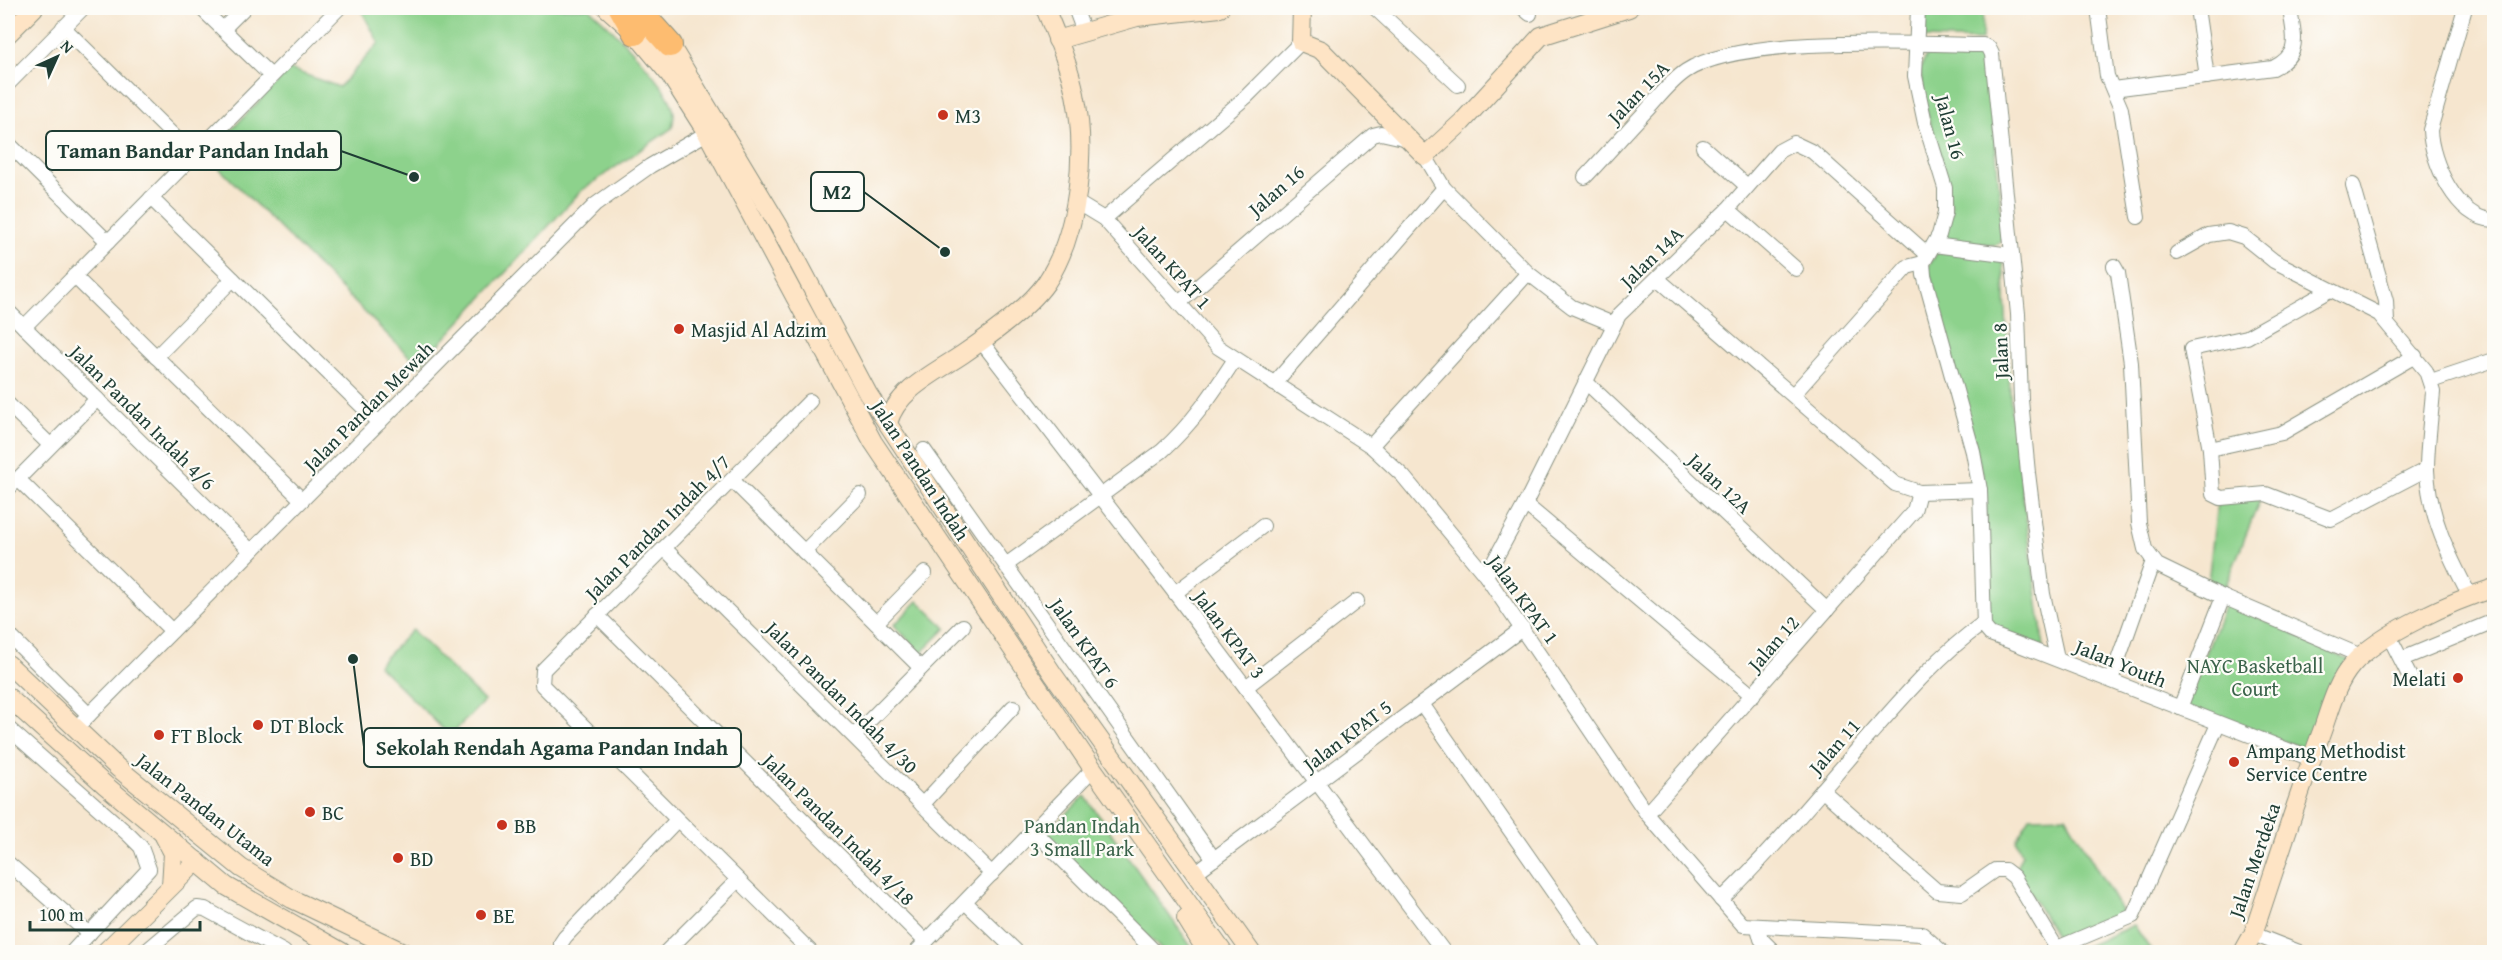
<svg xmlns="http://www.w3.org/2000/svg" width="2502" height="960" viewBox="0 0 2502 960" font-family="'Gentium Book Plus',serif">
<rect width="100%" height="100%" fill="#fdfcf7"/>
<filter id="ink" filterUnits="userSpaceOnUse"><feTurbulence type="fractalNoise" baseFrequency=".0167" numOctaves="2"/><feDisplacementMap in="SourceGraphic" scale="12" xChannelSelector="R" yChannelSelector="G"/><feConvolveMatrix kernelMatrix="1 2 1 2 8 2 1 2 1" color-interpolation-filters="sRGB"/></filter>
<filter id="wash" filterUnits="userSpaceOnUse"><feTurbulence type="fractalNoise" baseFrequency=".008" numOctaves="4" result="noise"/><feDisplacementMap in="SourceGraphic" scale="24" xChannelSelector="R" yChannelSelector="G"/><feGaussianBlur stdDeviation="1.35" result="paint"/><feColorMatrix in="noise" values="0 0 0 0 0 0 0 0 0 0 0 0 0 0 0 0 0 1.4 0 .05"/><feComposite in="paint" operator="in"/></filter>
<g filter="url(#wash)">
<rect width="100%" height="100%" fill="#f6e6cf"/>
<g fill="#8dd28c" stroke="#568860" stroke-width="1.5">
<path d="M360,8H589C609,26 673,87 674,114C674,118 673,123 672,128L581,191L419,366L213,162L215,147L290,69L339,87L379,43Z"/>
<polygon points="1926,8 1983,8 1982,40 1924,38"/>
<polygon points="1930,49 1981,49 1989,62 2003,239 1995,245 1944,240 1952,208 1927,112 1920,69"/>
<polygon points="1938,251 2003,258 2011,409 2044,647 1995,630 1988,621 1986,488 1928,267"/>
<polygon points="2261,497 2224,590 2208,583 2217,502"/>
<polygon points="918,601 946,628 921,653 894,625"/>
<polygon points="2226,602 2350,661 2309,749 2222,722 2185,707"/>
<polygon points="412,630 484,701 450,736 378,665"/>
<polygon points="1085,796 1195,952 1164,952 1043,836"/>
<polygon points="2066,816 2123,914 2058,941 2016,868 2022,854 2016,840 2030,817"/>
<polygon points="2134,925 2152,952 2074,952"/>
</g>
</g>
<g filter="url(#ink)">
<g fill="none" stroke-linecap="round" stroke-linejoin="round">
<g stroke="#8a9282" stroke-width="16">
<g id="street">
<polyline points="201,8 271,76"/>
<polyline points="1075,8 1084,32"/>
<polyline points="1375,8 1458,85"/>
<polyline points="1523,8 1530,14"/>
<polyline points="1918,8 1915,76 1925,123 1945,188 1945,213 1939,235 1923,263 1924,275 1973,452 1980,490 1984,627 1990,634 2017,644 2311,759"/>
<polyline points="2098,8 2107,76 2121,109 2138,217"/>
<polyline points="2197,8 2207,77"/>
<path d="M2465,8L2430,130C2431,161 2457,220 2494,220"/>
<polyline points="63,27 193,155"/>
<polyline points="223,29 244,8"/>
<polyline points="8,84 83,8"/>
<path d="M2113,89L2273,68C2303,53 2293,36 2290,8"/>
<polyline points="8,143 108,242"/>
<polyline points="1703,147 1747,186"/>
<polyline points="1425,156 1444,188 1528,273 1572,307 1613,324"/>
<path d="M1585,177C1606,155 1626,132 1647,110C1659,97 1671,81 1686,71C1741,35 1914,44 1983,45L1989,48L1992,54L2018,314L2021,400L2028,473L2043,594L2057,658"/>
<polyline points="2353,185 2386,301 2387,322"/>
<polyline points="151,198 379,423"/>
<polyline points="1076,202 1104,219 1218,347 1371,446 1403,476 1486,576 1647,814 1743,925 1922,934 1942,952"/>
<polyline points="1728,209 1796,269"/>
<polyline points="1104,219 1246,97 1301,42"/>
<polyline points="1934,245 2011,255"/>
<path d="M2177,253L2209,235L2228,232L2244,237L2274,261L2379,314L2426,371L2433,392C2431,417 2427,444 2427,470C2429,516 2449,556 2470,596"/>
<polyline points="2114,266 2118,273 2131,363 2139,523 2145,549 2157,565 2223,597 2361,656"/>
<polyline points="74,276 302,500"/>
<polyline points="1658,279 1895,484 1919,492 1980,490"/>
<polyline points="2330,290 2247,337 2191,349 2210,449 2213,494 2221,498 2266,494 2331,519 2427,469"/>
<polyline points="1179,303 1373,135 1381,133 1408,139"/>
<polyline points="8,311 251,551"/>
<polyline points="24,327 339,8"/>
<polyline points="981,341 1175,593 1444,952"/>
<polyline points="156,357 233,279"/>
<polyline points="2431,381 2494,360"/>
<polyline points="1587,383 1827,610"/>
<polyline points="1274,384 1444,188"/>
<polyline points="1793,395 1907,267 1923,263"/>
<polyline points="810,401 543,670 542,685 811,952"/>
<polyline points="8,404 50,445"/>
<polyline points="1371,446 1528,273"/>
<polyline points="2210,449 2282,433 2415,356"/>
<polyline points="924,450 1214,859"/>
<polyline points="18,479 172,631"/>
<polyline points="732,480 921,668"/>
<polyline points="8,489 97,399"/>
<polyline points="1525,504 1753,696"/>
<polyline points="664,548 992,874"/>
<polyline points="804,552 860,495"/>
<path d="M1006,565L1162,451C1192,424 1213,393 1235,359"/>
<polyline points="1486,576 1525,504 1619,315 1728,209 1779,151 1794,143 1813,152 1927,254"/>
<polyline points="1175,593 1263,526"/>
<polyline points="597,615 926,942"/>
<polyline points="876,623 925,573"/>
<polyline points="8,634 89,715"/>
<polyline points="2389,636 2411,679"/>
<polyline points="2402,659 2494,621"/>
<polyline points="2111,680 2153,561"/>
<polyline points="1246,687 1357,601"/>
<polyline points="1422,704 1595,952"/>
<polyline points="2180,708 2223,597"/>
<polyline points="8,728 129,835 141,847 149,869 72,952"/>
<polyline points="75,729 595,205 650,166 707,133"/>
<polyline points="854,736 963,626"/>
<polyline points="1822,790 1937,891 1962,893 1995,870 2005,870 2014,877 2059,952"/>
<polyline points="922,805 1013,707"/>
<polyline points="1647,814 1914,511 1919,492"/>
<polyline points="1034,831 1155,952"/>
<polyline points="8,863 89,934"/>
<polyline points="1195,873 1523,628"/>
<path d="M1721,900C1774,849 1820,792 1869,736C1904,696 1939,655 1982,624"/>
<polyline points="965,902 1017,952"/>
<polyline points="1758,928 1761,939 1774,952"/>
<polyline points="2253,934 2299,952"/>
<polyline points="2057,948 2133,916 2218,724"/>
<polyline points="145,952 197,908 205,909 284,952"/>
<polyline points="561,952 561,943 565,937 677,820"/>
<polyline points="666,952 738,880"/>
<polyline points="916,952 1093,769"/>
</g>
</g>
<g stroke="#8a9282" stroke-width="20">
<g id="secondary">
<polyline points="607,8 635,33 670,75 707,133 873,442 1093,769 1223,952"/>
<polyline points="1302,8 1301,42 1321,50 1425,156 1462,122 1541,36 1629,8"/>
<polyline points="8,34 34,8"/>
<polyline points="664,35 779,226 868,394 1053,674 1251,952"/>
<polyline points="1057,40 1137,17 1220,8"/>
<path d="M888,423C897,390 935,373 963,354C988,337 1028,309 1046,283C1079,233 1087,152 1075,94C1069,65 1056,35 1045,8"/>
<polyline points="8,664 118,768 241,868 292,899 403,952"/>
<polyline points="8,697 105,785 226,886 342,952"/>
<polyline points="164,836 173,853 171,886"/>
<polyline points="1186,918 1207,952"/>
<polyline points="105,952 197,861"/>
<path d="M2243,952L2253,934C2276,866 2297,798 2322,731C2330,709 2336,683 2352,665C2378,634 2455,600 2494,588"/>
</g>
</g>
<g stroke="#8a9282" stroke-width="26">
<g id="highway">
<polyline points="621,8 635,33"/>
<polyline points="637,8 670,45"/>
</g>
</g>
<use href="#street" stroke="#fff" stroke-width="14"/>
<use href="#secondary" stroke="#fee4c5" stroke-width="18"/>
<use href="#highway" stroke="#fdbc6f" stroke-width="24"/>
</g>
</g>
<g fill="#c8321e" stroke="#fdfcf7" stroke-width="2">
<circle cx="943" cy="115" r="6"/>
<circle cx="679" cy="329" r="6"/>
<circle cx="2458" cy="678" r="6"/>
<circle cx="258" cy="725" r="6"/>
<circle cx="159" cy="735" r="6"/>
<circle cx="2234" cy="762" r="6"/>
<circle cx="310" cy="812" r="6"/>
<circle cx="502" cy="825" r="6"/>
<circle cx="398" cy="858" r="6"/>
<circle cx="481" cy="915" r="6"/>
</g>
<g text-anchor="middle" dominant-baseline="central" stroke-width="4.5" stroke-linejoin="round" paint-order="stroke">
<g font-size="20" fill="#1f3d34" stroke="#fdfcf7">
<text transform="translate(1638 92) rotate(-46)">Jalan 15A</text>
<text transform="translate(1951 127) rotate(75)">Jalan 16</text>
<text transform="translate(1276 190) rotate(-41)">Jalan 16</text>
<text transform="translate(1651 257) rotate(-44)">Jalan 14A</text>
<text transform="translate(1173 267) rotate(48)">Jalan KPAT 1</text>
<text transform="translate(2000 351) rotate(-92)">Jalan 8</text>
<text transform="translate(368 406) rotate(-45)">Jalan Pandan Mewah</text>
<text transform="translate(143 417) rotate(45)">Jalan Pandan Indah 4/6</text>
<text transform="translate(921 470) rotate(57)">Jalan Pandan Indah</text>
<text transform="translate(1720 483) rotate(43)">Jalan 12A</text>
<text transform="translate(657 527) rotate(-45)">Jalan Pandan Indah 4/7</text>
<text transform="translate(1524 599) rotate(54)">Jalan KPAT 1</text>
<text transform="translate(1230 634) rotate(53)">Jalan KPAT 3</text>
<text transform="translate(1085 643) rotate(55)">Jalan KPAT 6</text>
<text transform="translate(1773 643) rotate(-49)">Jalan 12</text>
<text transform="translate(2121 663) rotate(22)">Jalan Youth</text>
<text transform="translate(842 697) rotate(45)">Jalan Pandan Indah 4/30</text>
<text transform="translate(1347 735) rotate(-37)">Jalan KPAT 5</text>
<text transform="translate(1834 746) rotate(-49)">Jalan 11</text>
<text transform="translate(206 809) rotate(38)">Jalan Pandan Utama</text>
<text transform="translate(839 829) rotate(45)">Jalan Pandan Indah 4/18</text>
<text transform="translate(2254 860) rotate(-71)">Jalan Merdeka</text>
</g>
<g font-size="20" fill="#1f3d34" stroke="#fdfcf7" text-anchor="start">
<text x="955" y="115">M3</text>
<text x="691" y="329">Masjid Al Adzim</text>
<text x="2446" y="678" text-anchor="end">Melati</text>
<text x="270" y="725">DT Block</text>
<text x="171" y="735">FT Block</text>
<text x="2246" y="750">Ampang Methodist<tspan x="2246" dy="23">Service Centre</tspan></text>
<text x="322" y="812">BC</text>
<text x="514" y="825">BB</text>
<text x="410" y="858">BD</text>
<text x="493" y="915">BE</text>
</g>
<g font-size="20" fill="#3a624a" stroke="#fdfcf7">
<text x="2255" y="665">NAYC Basketball<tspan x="2255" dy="23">Court</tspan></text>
<text x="1082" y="825">Pandan Indah<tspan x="1082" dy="23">3 Small Park</tspan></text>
</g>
</g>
<path fill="none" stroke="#1f3d34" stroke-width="2" d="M414 177L341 151M945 252L864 192M353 659L364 747"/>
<g fill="#1f3d34" stroke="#fdfcf7" stroke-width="2">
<circle cx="414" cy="177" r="6"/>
<circle cx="945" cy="252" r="6"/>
<circle cx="353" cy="659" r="6"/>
</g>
<g fill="#fdfcf7" stroke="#1f3d34" stroke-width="2">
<rect x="46" y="131" width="295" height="39" rx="6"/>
<rect x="811" y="172" width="53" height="39" rx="6"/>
<rect x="364" y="728" width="377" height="39" rx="6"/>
</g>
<g font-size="21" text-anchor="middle" font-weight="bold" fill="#1f3d34">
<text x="193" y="158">Taman Bandar Pandan Indah</text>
<text x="837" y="199">M2</text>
<text x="552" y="755">Sekolah Rendah Agama Pandan Indah</text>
</g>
<rect width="2502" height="960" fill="none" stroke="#fdfcf7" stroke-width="30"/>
<g transform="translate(57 57) rotate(45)" stroke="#fdfcf7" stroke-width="4.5" paint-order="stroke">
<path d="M0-4.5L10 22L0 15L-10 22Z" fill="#1f3d34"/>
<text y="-9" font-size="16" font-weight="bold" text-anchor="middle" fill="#1f3d34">N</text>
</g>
<path d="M30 921v9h170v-9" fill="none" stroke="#1f3d34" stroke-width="3"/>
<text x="39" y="921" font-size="18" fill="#1f3d34" stroke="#fdfcf7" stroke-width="4.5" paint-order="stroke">100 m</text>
</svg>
